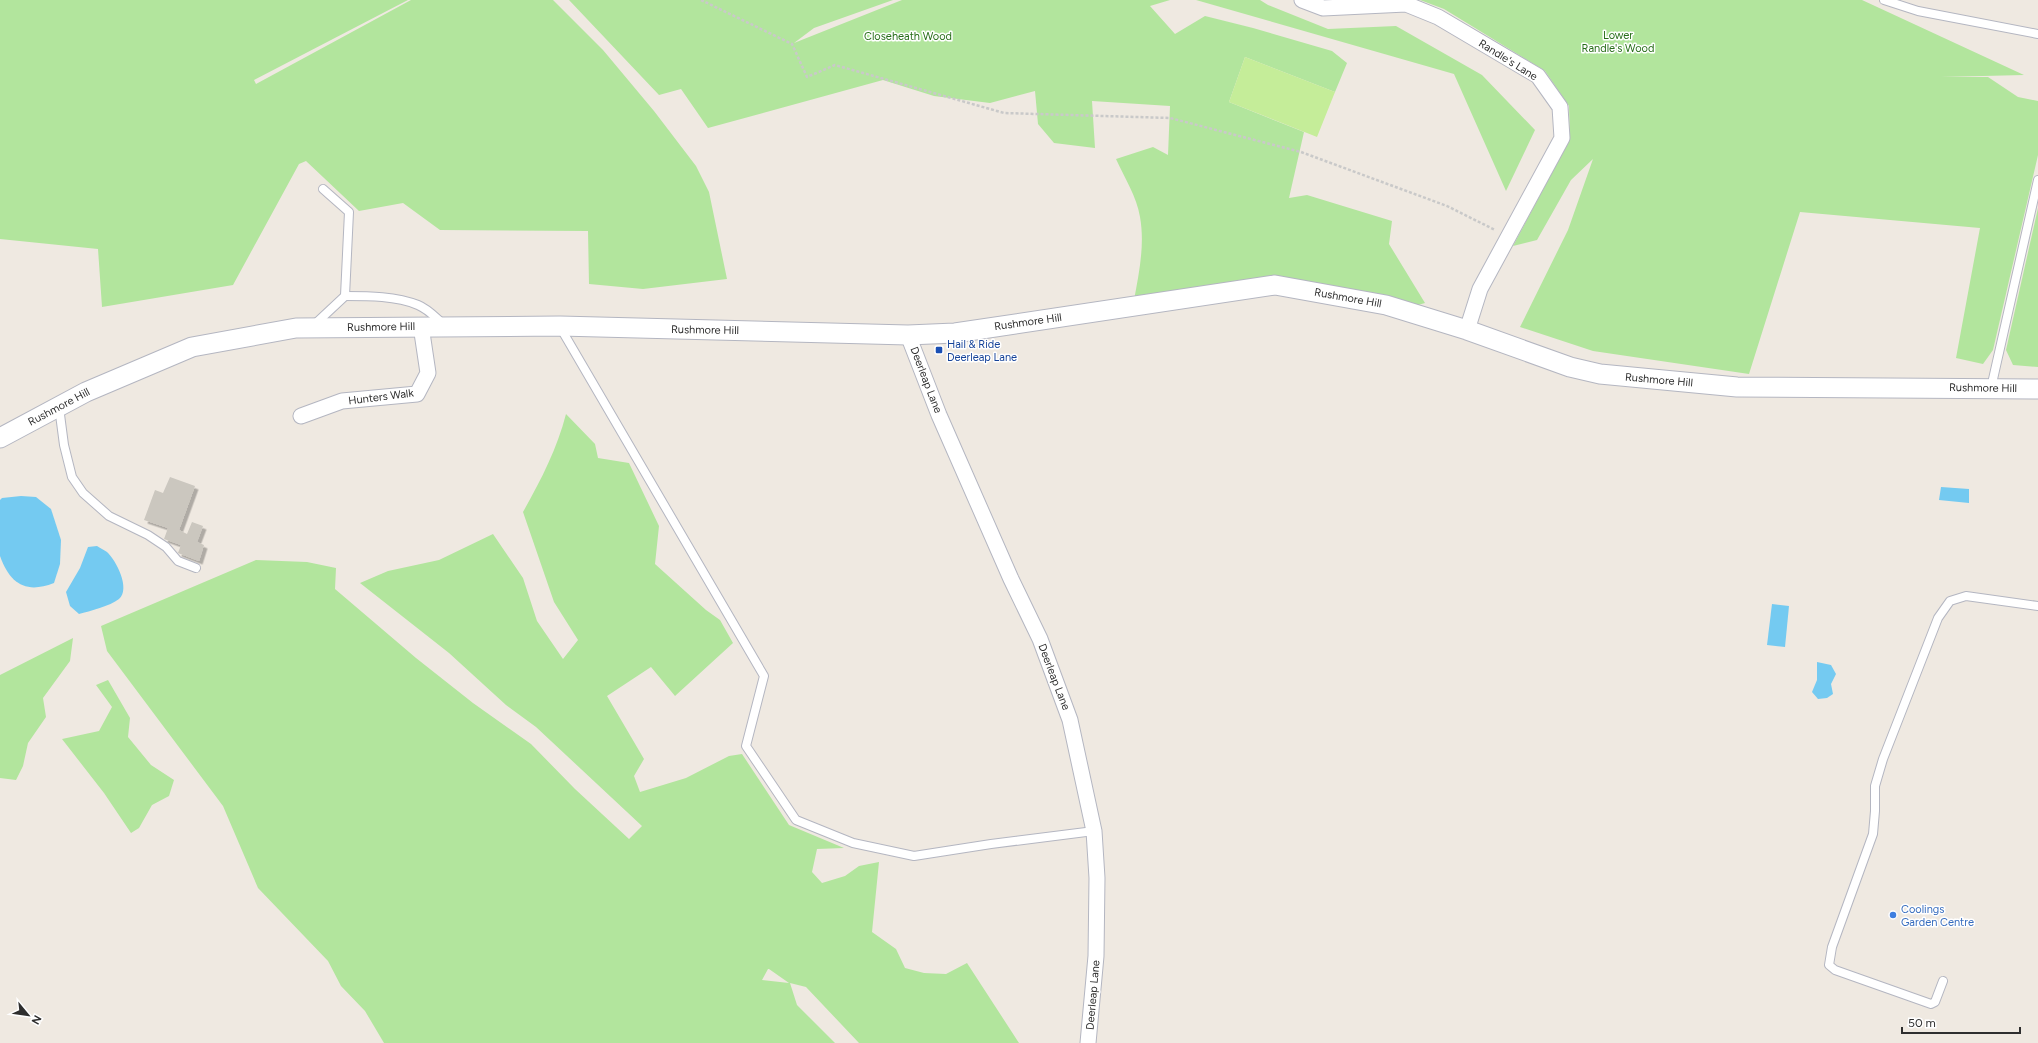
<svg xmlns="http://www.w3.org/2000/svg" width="2038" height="1043" viewBox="0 0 2038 1043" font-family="Figtree,sans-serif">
<defs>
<filter id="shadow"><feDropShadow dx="3.5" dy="3.5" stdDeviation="0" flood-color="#0004"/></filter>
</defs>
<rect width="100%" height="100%" fill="#efe9e1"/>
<g fill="#b2e59d" fill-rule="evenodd">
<polygon points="0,0 408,0 254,80 256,84 411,0 553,0 603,50 654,111 696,166 709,192 727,279 643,289 589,284 588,231 440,230 403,203 359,211 306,161 299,164 233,285 102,307 98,249 0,239"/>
<path d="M569,0H893L814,28L794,43L902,0H1170L1150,6L1175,34L1205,16L1253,28L1332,51L1347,63L1335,92L1245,57L1229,102L1304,132L1289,198L1307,195L1392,221L1389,244L1425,303L1411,307L1271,279L1134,300C1139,273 1145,245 1140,217C1137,197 1124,177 1116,159L1153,147L1168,155L1170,106L1092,101L1095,148L1054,143L1038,124L1035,91L990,103L934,96L883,80L708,128L681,89L659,95Z"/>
<polygon points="1196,0 1260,0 1268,5 1328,29 1396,26 1482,75 1535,130 1506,191 1454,74"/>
<polygon points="1420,0 1862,0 2024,75 1941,77 1988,77 2018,97 2038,101 2038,155 1993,350 1983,364 1956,358 1980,228 1800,212 1749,374 1593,351 1520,327 1568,230 1593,159 1571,180 1537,240 1513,246 1570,139 1569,106 1545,71 1444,9"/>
<polygon points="2038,208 2038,367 2013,365 2006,350"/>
<path d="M566,414L595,444L598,458L629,463L659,526L655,564L706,610L720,620L733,643L675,696L651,667L607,696L644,759L634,776L640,792L686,778L729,756L742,754L789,825L844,848L817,849L812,872L822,883L845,876L859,866L879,862L872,932L896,949L905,968L924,973L946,974L967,963L1019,1043H859L806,987L790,983L797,1005L835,1043H384L365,1011L341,986L328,961L258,888L223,806L107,651L101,626L256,560L307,562L336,568L335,589L416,658L473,703L531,744L575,789L629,839L642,826L536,727L506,705L449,653L360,583L388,571L439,560L493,534L523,578L537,621L563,659L578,640L554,602L523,512C541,480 557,449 566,414ZM768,969H769L789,983L762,980Z"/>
<polygon points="73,638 70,661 43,698 46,717 28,743 23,766 16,780 0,778 0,675"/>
<polygon points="108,680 130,718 128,737 151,765 174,780 169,796 152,805 139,828 131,833 104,793 62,739 99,731 112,707 96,685"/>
</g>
<polygon fill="#c5ed99" points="1245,57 1335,92 1317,137 1229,102"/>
<g fill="#74caf1">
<polygon points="1941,487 1969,489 1969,503 1939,500"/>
<path d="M21,496L36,497L51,509L61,540L60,564L54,583C26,594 10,584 0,556C0,545 0,513 0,500L2,498Z"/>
<path d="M97,546C100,548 104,550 107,552C116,560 131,589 119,599C110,606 90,611 79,614L70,606L66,592L80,568L88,547Z"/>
<polygon points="1772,604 1789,606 1785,647 1767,645"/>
<polygon points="1817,662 1831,665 1836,674 1831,684 1833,694 1827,698 1818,699 1812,692 1817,680"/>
</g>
<polygon fill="#cbc7bf" filter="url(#shadow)" points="170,477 195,486 179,530 187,534 192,522 203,526 197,542 204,545 199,561 178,553 181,545 164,539 168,528 144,520 155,490 163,493"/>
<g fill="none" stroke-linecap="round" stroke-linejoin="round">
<g stroke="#b4b6c1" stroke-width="10">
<g id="service">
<polyline points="1884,0 1918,11 2038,34"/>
<path d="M345,296C369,296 396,296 418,305C428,309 435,317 443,324"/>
<polyline points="314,325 345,296 349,212 323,189"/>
<polyline points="560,327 764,676 746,746 796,820 853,843 914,856 991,844 1094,831"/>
<polyline points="1991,388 2038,180"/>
<polyline points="59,407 64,445 72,477 83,493 109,516 148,535 166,547 178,561 196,568"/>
<polyline points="1943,981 1935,1002 1931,1004 1835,970 1829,965 1832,947 1873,834 1875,811 1875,786 1883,759 1938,618 1950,601 1966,596 2038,606"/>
</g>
</g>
<g stroke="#b4b6c1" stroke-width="17">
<g id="minor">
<polyline points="1302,0 1323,8 1406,4 1438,17 1538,76 1560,107 1562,138 1480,289 1467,330"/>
<polyline points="908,335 939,415 1011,579 1040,639 1070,720 1094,831 1097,878 1096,956 1088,1043"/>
<polyline points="301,416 342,401 417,394 428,373 421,326"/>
</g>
</g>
<g stroke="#b4b6c1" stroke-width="21">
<polyline id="tertiary" points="0,438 86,392 192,347 296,328 560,326 908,335 955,333 1275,285 1386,305 1467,330 1570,367 1600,374 1737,387 2038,389"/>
</g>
<polyline stroke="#c9c9c9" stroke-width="2.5" stroke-dasharray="3 2" stroke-linecap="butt" points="701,0 792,44 807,77 835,65 1004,113 1170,118 1301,152 1447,206 1495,230"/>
<use href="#service" stroke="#fff" stroke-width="8"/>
<use href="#minor" stroke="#fff" stroke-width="15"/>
<use href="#tertiary" stroke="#fff" stroke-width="19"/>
</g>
<rect fill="#1a4fb4" stroke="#fff" stroke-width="1.5" x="935" y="346" width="8" height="8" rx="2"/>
<circle fill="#3f7fe0" stroke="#fff" stroke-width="1.5" cx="1893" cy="915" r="4"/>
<g text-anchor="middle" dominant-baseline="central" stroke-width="3" stroke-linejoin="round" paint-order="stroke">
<g font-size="11" fill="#286e1a" stroke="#fff">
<text x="1618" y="35">Lower<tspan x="1618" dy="13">Randle's Wood</tspan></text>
<text x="908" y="36">Closeheath Wood</text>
</g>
<g font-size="11" fill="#2e2e2e" stroke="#fff">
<text transform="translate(1508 60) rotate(32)">Randle's Lane</text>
<text transform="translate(1348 298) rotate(10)">Rushmore Hill</text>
<text transform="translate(1028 322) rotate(-8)">Rushmore Hill</text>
<text transform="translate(381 327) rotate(-1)">Rushmore Hill</text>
<text transform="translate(705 330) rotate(1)">Rushmore Hill</text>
<text transform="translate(926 380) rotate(69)">Deerleap Lane</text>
<text transform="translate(1659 380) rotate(5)">Rushmore Hill</text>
<text transform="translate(1983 388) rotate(1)">Rushmore Hill</text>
<text transform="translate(381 397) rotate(-7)">Hunters Walk</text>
<text transform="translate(59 407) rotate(-28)">Rushmore Hill</text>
<text transform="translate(1054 677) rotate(69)">Deerleap Lane</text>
<text transform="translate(1093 995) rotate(-85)">Deerleap Lane</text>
</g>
<g font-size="11" fill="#164399" stroke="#fff" text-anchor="start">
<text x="947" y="344">Hail &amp; Ride<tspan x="947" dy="13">Deerleap Lane</tspan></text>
</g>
<g font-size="11" fill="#366cbe" stroke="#fff" text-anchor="start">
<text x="1901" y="909">Coolings<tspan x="1901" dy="13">Garden Centre</tspan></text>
</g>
</g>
<g transform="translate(28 1015) rotate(119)" stroke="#ffffff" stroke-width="3" paint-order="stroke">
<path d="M0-3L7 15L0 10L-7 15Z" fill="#2e2e2e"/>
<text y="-6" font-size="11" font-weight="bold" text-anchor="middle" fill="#2e2e2e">N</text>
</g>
<path d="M1902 1027v6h118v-6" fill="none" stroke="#2e2e2e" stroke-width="2"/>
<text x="1908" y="1027" font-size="12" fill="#2e2e2e" stroke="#ffffff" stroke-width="3" paint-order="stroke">50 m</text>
</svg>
